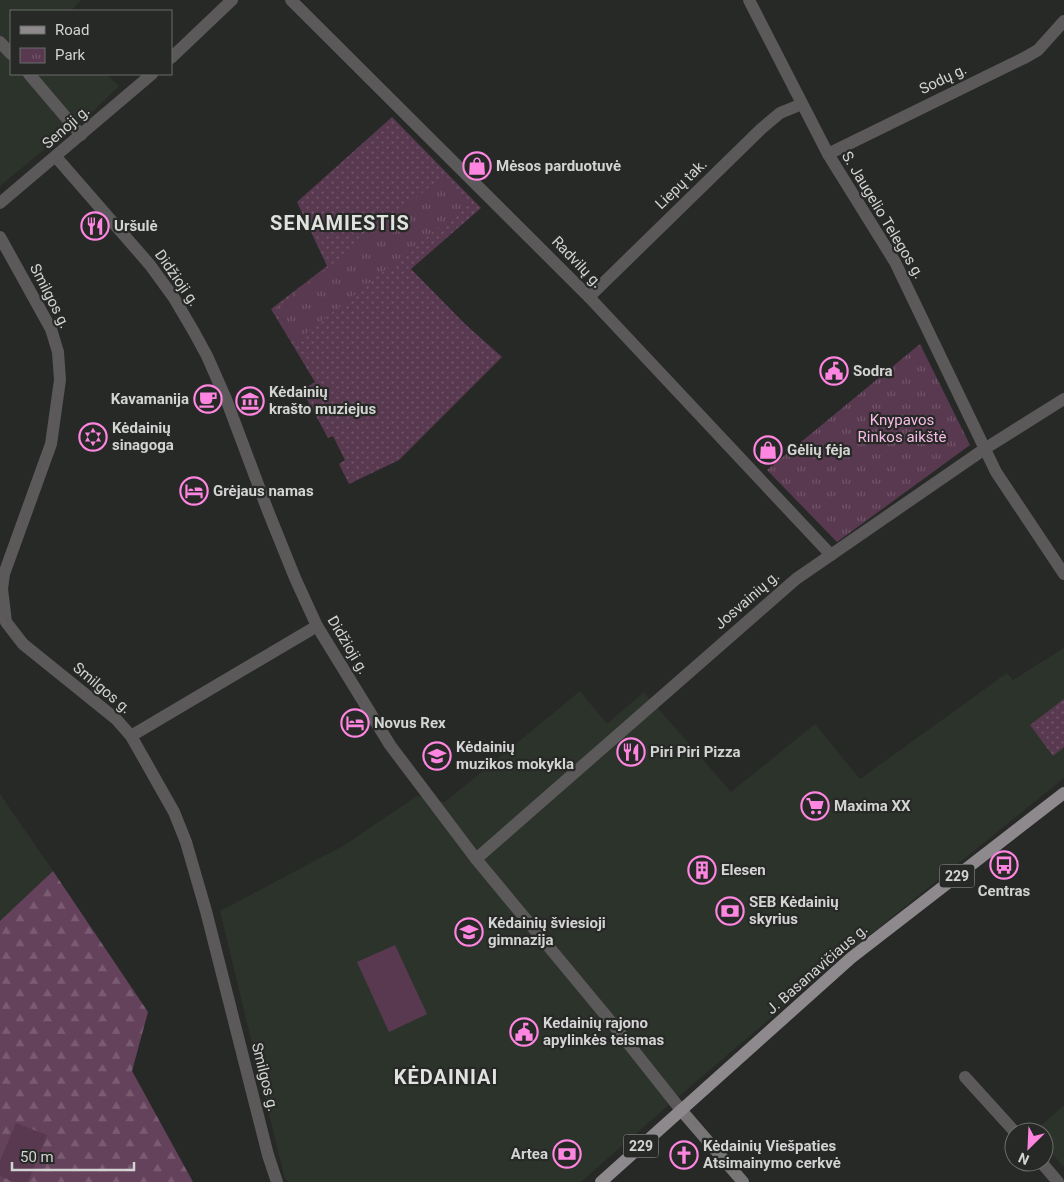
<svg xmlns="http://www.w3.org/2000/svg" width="1064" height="1182" viewBox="0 0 1064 1182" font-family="Roboto,sans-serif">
<defs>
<pattern id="grass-dots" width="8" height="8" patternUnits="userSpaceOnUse" patternTransform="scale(1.25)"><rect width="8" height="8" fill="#593950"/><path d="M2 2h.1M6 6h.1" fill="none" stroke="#705568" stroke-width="1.8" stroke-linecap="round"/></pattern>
<pattern id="forest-firs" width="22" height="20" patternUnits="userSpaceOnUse" patternTransform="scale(1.25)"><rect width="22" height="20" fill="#65425b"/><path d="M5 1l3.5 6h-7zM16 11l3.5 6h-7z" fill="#7a5c72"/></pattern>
<pattern id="park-tufts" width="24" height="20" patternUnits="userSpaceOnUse" patternTransform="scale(1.25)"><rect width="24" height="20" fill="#593950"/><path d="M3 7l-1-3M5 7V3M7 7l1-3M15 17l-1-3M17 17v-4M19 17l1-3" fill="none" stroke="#705568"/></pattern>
</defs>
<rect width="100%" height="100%" fill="#272927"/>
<g fill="#2c332b">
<polygon points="0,0 81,0 71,11 11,11 11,74 107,74 119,86 87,117 62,135 0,186"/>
<polygon points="1064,648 1064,778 834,964 664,1109 581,1182 288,1182 284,1176 220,911 343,846 417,796 445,802 580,691 607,724 644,692 731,792 815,724 860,779 1007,673 1013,680"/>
<polygon points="0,794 53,871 0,921"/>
<polygon points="1064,1105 1064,1167 1044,1145 1044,1132 1034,1132"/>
</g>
<g fill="url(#grass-dots)">
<polygon points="392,117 481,208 411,269 465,324 502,357 399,460 349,484 339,464 345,460 333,436 328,438 302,390 315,382 271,309 327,266 297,202"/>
<polygon points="1064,699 1064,747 1053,756 1030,725"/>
</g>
<polygon fill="url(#forest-firs)" points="53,871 148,1012 132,1071 193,1182 0,1182 0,921"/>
<g fill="url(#park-tufts)">
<polygon points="445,175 469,203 294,343 274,310"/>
<polygon points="920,344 970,445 837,542 767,470"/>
</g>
<g fill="#593950">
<polygon points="395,945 427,1014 389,1032 357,962"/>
<polygon points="16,1123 47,1135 28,1182 14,1182 0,1176 0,1161"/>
</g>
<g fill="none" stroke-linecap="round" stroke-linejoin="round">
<g stroke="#5b595a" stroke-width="12">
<polyline points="291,0 589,297 831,555"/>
<polyline points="749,0 828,154 895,262 996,472 1064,574"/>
<polyline points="0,42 11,54"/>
<polyline points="171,58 232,0"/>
<polyline points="29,74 81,135"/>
<polyline points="828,154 1026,57 1038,50 1064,21"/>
<polyline points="56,157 150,265 174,298 194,332 207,356 226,399 268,511 295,578 317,626 390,745 476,859 612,1023 681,1110"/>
<polyline points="0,203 152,74"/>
<polyline points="0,237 51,329 58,352 60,380 51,444 4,574 2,589 6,622 23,644 116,719 131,736 174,812 186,842 206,911 268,1155 277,1182"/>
<polyline points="589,297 761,129 780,113 802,104"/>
<polyline points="131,736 317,626"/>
<polyline points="476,859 796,579 986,448 1064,399"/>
<polyline points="965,1077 1015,1132"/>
<polyline points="1041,1162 1058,1182"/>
</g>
<polyline stroke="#777576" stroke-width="12" points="681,1110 743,1182"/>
<polyline stroke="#8d898c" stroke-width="12" points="601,1182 851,958 1064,793"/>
</g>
<defs>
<g id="shop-ring" transform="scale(1.4375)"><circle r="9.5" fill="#272927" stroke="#fe85e0" stroke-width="1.5"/><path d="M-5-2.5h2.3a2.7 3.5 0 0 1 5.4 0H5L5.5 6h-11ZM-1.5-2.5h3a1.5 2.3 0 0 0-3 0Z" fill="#fe85e0"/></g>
<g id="restaurant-ring" transform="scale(1.4375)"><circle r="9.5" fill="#272927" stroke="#fe85e0" stroke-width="1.5"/><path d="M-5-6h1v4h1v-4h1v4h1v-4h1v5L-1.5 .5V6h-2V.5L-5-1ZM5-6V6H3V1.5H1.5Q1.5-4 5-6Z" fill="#fe85e0"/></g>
<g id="civic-ring" transform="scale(1.4375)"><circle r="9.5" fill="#272927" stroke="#fe85e0" stroke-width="1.5"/><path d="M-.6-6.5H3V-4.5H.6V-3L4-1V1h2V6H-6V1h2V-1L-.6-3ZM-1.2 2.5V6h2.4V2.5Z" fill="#fe85e0"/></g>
<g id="cafe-ring" transform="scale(1.4375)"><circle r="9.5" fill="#272927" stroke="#fe85e0" stroke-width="1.5"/><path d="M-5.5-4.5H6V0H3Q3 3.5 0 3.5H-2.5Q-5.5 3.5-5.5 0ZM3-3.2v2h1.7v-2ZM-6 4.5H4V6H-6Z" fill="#fe85e0"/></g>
<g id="museum-ring" transform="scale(1.4375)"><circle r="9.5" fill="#272927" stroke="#fe85e0" stroke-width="1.5"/><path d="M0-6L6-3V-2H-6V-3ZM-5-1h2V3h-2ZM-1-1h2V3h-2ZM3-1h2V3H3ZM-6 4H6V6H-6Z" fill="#fe85e0"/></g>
<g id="synagogue-ring" transform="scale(1.4375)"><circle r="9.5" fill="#272927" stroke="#fe85e0" stroke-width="1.5"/><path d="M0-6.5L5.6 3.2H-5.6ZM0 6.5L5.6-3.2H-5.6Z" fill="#fe85e0"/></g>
<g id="hotel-ring" transform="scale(1.4375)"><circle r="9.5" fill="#272927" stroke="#fe85e0" stroke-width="1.5"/><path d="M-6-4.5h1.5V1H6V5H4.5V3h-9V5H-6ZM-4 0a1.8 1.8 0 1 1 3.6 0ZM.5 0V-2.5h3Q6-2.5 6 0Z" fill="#fe85e0"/></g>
<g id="school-ring" transform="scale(1.4375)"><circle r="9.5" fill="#272927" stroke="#fe85e0" stroke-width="1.5"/><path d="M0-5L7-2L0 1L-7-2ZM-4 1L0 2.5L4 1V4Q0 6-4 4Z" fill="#fe85e0"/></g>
<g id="supermarket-ring" transform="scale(1.4375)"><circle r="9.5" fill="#272927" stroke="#fe85e0" stroke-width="1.5"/><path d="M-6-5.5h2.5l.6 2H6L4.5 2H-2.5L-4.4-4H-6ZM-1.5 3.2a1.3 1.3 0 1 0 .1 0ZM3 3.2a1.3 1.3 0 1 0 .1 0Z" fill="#fe85e0"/></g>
<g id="bus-ring" transform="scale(1.4375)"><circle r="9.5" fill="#272927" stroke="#fe85e0" stroke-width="1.5"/><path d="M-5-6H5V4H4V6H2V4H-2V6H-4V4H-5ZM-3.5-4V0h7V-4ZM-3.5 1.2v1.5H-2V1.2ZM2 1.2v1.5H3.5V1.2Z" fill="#fe85e0"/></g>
<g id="building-ring" transform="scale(1.4375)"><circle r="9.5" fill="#272927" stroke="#fe85e0" stroke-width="1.5"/><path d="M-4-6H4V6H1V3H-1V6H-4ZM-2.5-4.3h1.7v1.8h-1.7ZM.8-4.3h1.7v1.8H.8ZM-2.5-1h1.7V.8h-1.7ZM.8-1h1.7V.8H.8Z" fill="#fe85e0"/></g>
<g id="bank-ring" transform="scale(1.4375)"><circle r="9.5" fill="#272927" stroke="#fe85e0" stroke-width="1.5"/><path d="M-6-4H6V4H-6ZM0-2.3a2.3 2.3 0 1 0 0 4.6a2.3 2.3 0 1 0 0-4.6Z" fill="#fe85e0"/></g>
<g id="church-ring" transform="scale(1.4375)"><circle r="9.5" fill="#272927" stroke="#fe85e0" stroke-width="1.5"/><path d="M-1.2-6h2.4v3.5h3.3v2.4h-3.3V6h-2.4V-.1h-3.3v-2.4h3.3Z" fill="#fe85e0"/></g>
</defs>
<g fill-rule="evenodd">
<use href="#shop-ring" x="477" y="166"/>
<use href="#restaurant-ring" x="95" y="226"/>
<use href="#civic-ring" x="834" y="371"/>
<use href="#cafe-ring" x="208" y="399"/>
<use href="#museum-ring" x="250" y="401"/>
<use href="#synagogue-ring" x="93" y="437"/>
<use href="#shop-ring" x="768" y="450"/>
<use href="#hotel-ring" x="194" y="491"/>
<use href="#hotel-ring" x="355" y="723"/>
<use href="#restaurant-ring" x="631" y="752"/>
<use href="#school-ring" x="437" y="756"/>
<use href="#supermarket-ring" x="815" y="806"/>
<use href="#bus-ring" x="1004" y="865"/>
<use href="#building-ring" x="702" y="870"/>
<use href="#bank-ring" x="730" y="911"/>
<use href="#school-ring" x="469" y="932"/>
<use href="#civic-ring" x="524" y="1032"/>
<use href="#bank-ring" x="567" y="1154"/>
<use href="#church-ring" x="684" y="1155"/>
</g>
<g text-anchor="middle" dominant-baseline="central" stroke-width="4.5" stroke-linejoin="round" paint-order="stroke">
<g fill="#272927" stroke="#9fa09f" stroke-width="1">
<rect x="939.5" y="864.5" width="35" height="23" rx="4"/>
<rect x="623.5" y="1134.5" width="35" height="23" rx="4"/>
</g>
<g font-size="14" font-weight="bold" fill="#d2d3d2">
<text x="957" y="876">229</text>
<text x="641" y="1146">229</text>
</g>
<g font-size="15" fill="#d2d3d2" stroke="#272927">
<text transform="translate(943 79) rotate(-26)">Sodų g.</text>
<text transform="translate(66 127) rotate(-41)">Senoji g.</text>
<text transform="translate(681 184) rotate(-44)">Liepų tak.</text>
<text transform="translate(883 215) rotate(59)">S. Jaugelio Telegos g.</text>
<text transform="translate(577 262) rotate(46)">Radvilų g.</text>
<text transform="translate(177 278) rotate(55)">Didžioji g.</text>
<text transform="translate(50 296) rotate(63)">Smilgos g.</text>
<text transform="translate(747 600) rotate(-41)">Josvainių g.</text>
<text transform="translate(348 645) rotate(59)">Didžioji g.</text>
<text transform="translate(102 688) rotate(40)">Smilgos g.</text>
<text transform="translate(817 969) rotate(-41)">J. Basanavičiaus g.</text>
<text transform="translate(265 1077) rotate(76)">Smilgos g.</text>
</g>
<g font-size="15" font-weight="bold" fill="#d2d3d2" stroke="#272927" text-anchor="start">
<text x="496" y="166">Mėsos parduotuvė</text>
<text x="114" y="226">Uršulė</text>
<text x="853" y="371">Sodra</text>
<text x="269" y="392">Kėdainių<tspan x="269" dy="17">krašto muziejus</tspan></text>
<text x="189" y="399" text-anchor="end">Kavamanija</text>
<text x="112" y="428">Kėdainių<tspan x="112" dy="17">sinagoga</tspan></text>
<text x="787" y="450">Gėlių fėja</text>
<text x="213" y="491">Grėjaus namas</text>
<text x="374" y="723">Novus Rex</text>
<text x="456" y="747">Kėdainių<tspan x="456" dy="17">muzikos mokykla</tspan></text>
<text x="650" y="752">Piri Piri Pizza</text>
<text x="834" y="806">Maxima XX</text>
<text x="721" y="870">Elesen</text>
<text x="1004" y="891" text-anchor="middle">Centras</text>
<text x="749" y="902">SEB Kėdainių<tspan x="749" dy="17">skyrius</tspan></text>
<text x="488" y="923">Kėdainių šviesioji<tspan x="488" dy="17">gimnazija</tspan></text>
<text x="543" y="1023">Kedainių rajono<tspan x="543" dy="17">apylinkės teismas</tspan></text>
<text x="703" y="1146">Kėdainių Viešpaties<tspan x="703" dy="17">Atsimainymo cerkvė</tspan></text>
<text x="548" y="1154" text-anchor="end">Artea</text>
</g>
<g font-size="15" fill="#f9bbe7" stroke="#272927">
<text x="902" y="420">Knypavos<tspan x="902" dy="17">Rinkos aikštė</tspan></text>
</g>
<g font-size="20" font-weight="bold" letter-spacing="1" fill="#dfe2df" stroke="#272927">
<text x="340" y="223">SENAMIESTIS</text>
<text x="446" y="1077">KĖDAINIAI</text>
</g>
</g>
<rect x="10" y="10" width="162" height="65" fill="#272927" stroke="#6b6d6b"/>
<rect x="20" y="26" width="25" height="8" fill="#8d898c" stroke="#6b6d6b"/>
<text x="55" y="35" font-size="15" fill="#d2d3d2">Road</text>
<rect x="20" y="48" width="25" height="15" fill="url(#park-tufts)" stroke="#6b6d6b"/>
<text x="55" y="60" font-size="15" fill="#d2d3d2">Park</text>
<g transform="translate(1029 1147) rotate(204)"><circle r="24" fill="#272927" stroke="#6b6d6b"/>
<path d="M0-4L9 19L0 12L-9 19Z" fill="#fe85e0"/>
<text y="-8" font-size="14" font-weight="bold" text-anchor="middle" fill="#d2d3d2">N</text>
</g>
<path d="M12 1162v8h122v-8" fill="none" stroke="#d2d3d2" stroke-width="2.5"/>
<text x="20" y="1162" font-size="15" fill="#d2d3d2" stroke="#272927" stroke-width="4" paint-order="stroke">50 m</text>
</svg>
